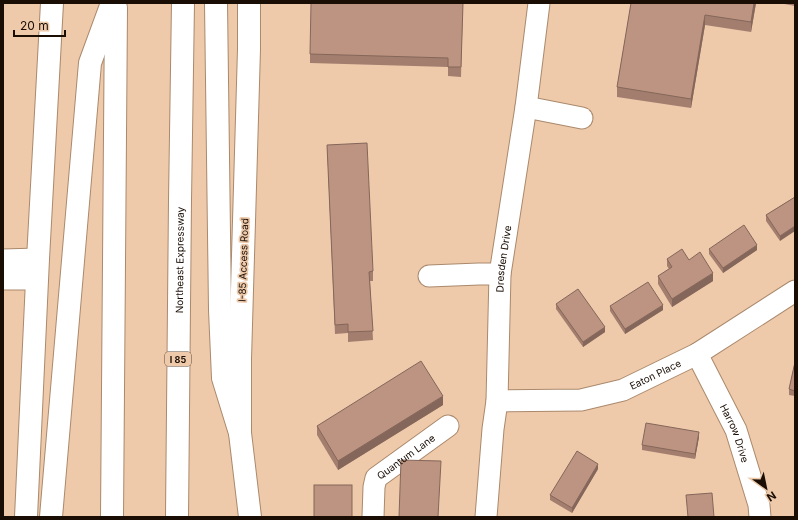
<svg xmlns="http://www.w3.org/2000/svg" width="798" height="520" viewBox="0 0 798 520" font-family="Inter,sans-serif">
<rect width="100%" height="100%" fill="#eecaab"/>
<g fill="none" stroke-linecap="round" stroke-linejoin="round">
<g stroke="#aa896c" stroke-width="23">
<g id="minor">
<polyline points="526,107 582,118"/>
<polyline points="3,260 38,259"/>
<polyline points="429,276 479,274 500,274"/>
<polyline points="3,279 37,279"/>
<path id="s1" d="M697,354L736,430L759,505L760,517"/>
<path id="s2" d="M497,401L581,400L623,390L697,354L795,291"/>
<path id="s3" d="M373,517L374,487L376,478L448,426"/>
<path id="s4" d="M486,517L493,429L497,401L500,274L526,107L539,3"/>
</g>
</g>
<g stroke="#aa896c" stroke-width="24">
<g id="major">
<polyline points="249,3 249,49 240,359 240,433 250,517"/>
<polyline points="26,517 38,259 52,3"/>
</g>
</g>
<g stroke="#aa896c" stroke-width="24">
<g id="highway">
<polyline points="216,3 220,310 223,378 240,433"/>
<polyline points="51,517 90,63 112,3"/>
<polyline points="112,517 116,8"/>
<path id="s5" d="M177,517L180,200L183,3"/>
</g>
</g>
<use href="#minor" stroke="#fff" stroke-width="21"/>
<use href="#major" stroke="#fff" stroke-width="22"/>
<use href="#highway" stroke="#fff" stroke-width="22"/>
</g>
<g fill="#a37e6f">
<polygon points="463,3 461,77 448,76 448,67 310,63 310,54"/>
<polygon points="631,3 756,3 751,32 705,25 691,108 617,97 617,87"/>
<polygon points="779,3 795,3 795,6"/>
<polygon points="327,145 373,271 373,281 370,281 373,340 348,342 348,333 335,334"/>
<polygon points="795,197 780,241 766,221 766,215"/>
<polygon points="709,249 757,250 723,273 709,254"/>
<polygon points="667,259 689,260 713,281 672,307 658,284 658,276 669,269 667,266"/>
<polygon points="556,304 605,332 583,347 556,309"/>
<polygon points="610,306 663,310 625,334 610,311"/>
<polygon points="795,362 795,396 789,395 789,389"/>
<polygon points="443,405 338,470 317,435 317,426"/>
<polygon points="699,437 695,459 642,450 642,445"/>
<polygon points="598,469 572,513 550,500 550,495"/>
</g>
<g fill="#84675a">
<polygon points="754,3 756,3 751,32 751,22"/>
<polygon points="705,15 705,25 691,108 691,99"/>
<polygon points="795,226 795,231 780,241 780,236"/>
<polygon points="757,245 757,250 723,273 723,268"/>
<polygon points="713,273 713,281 672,307 672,299"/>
<polygon points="663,305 663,310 625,334 625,329"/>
<polygon points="605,327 605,332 583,347 583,342"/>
<polygon points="443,396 443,405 338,470 338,461"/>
<polygon points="699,432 699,437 695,459 695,454"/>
<polygon points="598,464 598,469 572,513 572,508"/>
</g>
<g fill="#bd9381" stroke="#84675a">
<polygon points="311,3 463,3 461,67 448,67 448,58 310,54"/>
<polygon points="631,3 754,3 751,22 705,15 691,99 617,87"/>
<polygon points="367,143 373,271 369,272 373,331 348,332 348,324 335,325 327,145"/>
<polygon points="795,197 795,226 780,236 766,215"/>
<polygon points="744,225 757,245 723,268 709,249"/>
<polygon points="682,249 689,260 700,252 713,273 672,299 658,276 672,267 667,259"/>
<polygon points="648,282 663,305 625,329 610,306"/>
<polygon points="578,289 605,327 583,342 556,304"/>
<polygon points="421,361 443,396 338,461 317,426"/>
<polygon points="795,362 795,391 789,389"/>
<polygon points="646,423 699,432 695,454 642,445"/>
<polygon points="577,451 598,464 572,508 550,495"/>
<polygon points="401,460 441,461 438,517 399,517"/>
<rect x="314" y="485" width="38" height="32"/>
<polygon points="712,493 714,517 688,517 686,495"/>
</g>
<g text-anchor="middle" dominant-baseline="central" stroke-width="3.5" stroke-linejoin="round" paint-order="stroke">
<rect fill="#eecaab" stroke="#594636" stroke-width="1" x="165" y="352" width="26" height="14" rx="3"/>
<g font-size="9" font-weight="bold" fill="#190d04">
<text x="178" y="359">I 85</text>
</g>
<g font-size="10" fill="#190d04" stroke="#eecaab">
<text stroke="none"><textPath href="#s4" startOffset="259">Dresden Drive</textPath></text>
<text stroke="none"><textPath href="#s5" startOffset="257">Northeast Expressway</textPath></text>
<text transform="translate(243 260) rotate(-88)">I-85 Access Road</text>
<text stroke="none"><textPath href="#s2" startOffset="163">Eaton Place</textPath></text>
<text stroke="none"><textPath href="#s1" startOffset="88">Harrow Drive</textPath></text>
<text stroke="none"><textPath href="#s3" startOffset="76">Quantum Lane</textPath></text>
</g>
</g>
<rect width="798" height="520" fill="none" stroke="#190d04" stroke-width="8"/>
<g transform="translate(766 488) rotate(147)" stroke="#eecaab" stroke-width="3" paint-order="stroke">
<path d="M0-3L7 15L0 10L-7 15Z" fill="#190d04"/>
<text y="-6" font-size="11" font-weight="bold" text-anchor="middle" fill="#190d04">N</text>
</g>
<path d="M14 30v6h51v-6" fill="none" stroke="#190d04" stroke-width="2"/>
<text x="20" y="30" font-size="12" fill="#190d04" stroke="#eecaab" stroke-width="3" paint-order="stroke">20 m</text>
</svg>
